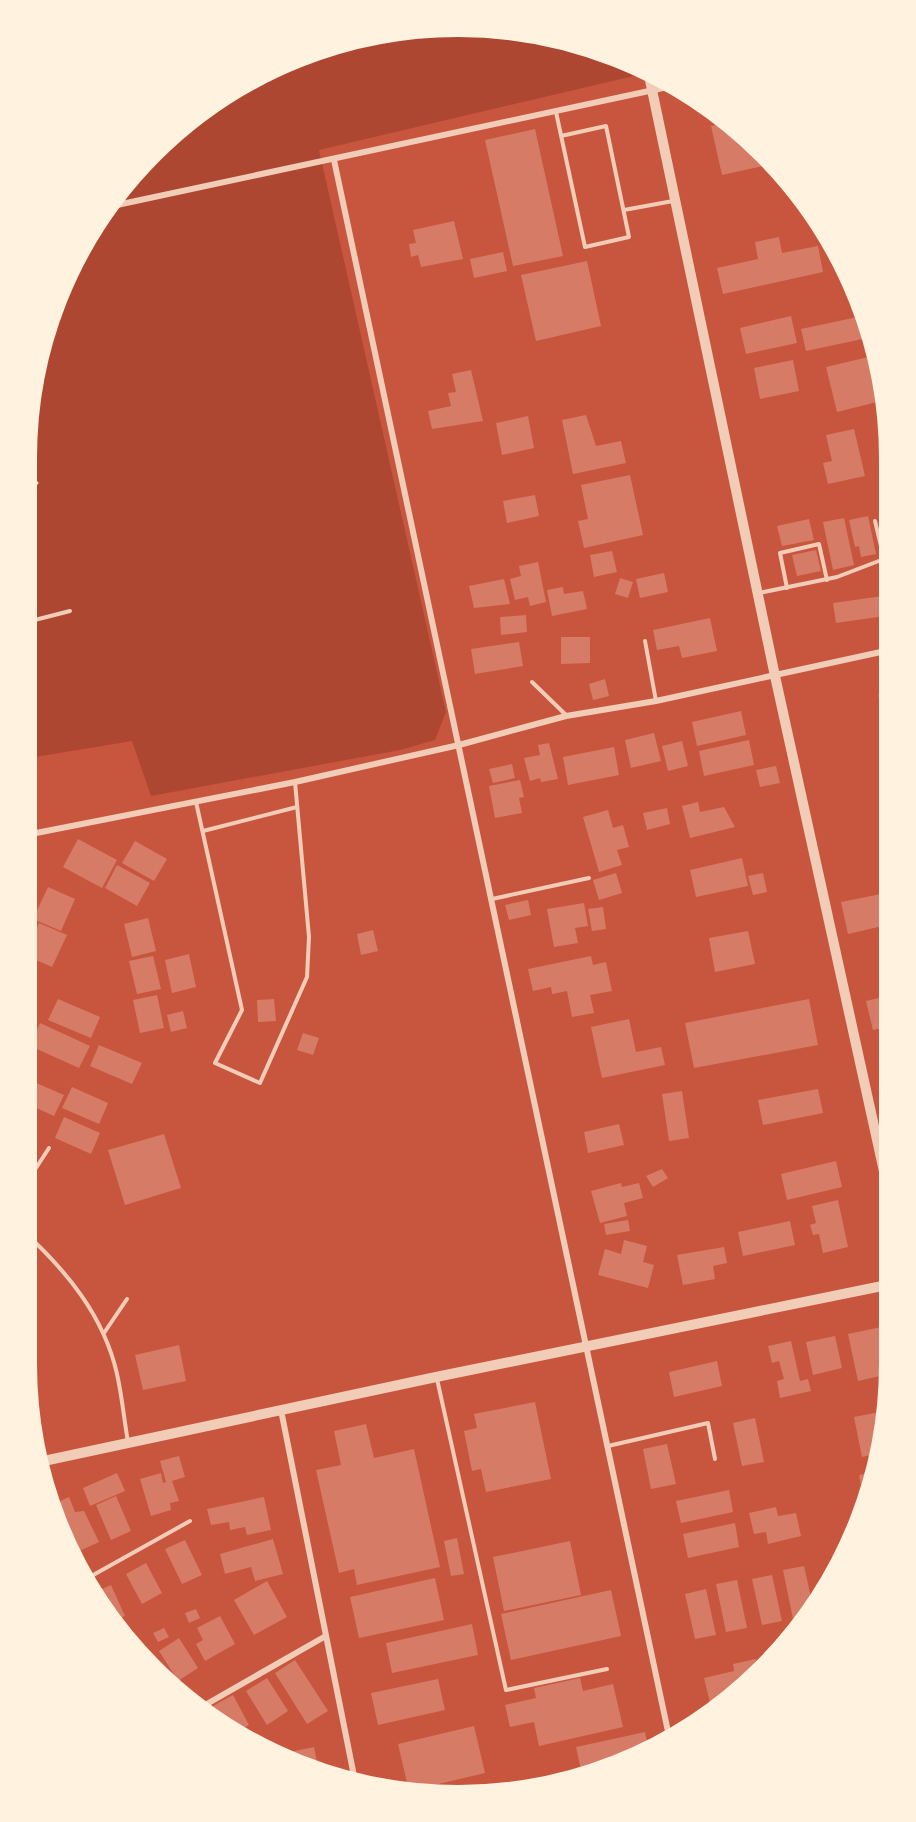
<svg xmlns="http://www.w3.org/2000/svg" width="916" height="1822" viewBox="0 0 916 1822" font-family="Manrope,sans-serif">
<rect width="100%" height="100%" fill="#c8553d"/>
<polygon fill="#ae4732" points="486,23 570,37 635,62 638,75 319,150 446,712 435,740 400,750 151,796 132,741 23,759 23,430 37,346 67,266 112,193 171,131 240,81 318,46 401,26"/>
<g fill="#d67c66">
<polygon points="732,122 745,130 776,163 722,175 711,126"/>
<polygon points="535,129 563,256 513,266 485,140"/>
<polygon points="454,221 463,259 421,267 418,255 411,257 409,244 416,243 413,230"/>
<polygon points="779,237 782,253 818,246 823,272 723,294 717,268 758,259 755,242"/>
<polygon points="503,252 507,271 474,278 470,259"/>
<polygon points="587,261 601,326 536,341 521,275"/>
<polygon points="867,315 872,337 806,351 801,329"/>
<polygon points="791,316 797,343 746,354 740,328"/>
<polygon points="877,355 889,399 837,412 826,367"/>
<polygon points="793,360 799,391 760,399 754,368"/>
<polygon points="471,370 483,421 432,429 428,411 451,406 448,393 456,392 452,374"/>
<polygon points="586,415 596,446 621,441 626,463 573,474 562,420"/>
<polygon points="528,416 534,448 502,455 496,423"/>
<polygon points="854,429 865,476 828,484 823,463 832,461 826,435"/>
<polygon points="630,475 643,535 584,548 578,521 588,519 581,485"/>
<polygon points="535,495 539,516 507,523 503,501"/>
<polygon points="868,516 876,554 861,557 859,546 855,547 849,520"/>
<polygon points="844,518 854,565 833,570 823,522"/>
<polygon points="809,519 814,540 782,546 777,526"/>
<polygon points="816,550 821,571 797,576 792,555"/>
<polygon points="612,551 617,572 594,577 590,555"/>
<polygon points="538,562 546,602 530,606 528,597 515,600 510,579 521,576 519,566"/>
<polygon points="664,573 668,592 640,598 636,579"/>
<polygon points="620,578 633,582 628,598 615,594"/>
<polygon points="504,579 510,604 474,608 469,586"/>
<polygon points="563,587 564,594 583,591 587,609 552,616 547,590"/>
<polygon points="883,596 885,616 836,623 833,603"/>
<polygon points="526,615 527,632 501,635 500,617"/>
<polygon points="710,618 717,651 682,658 679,646 657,650 653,630"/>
<polygon points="561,637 590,637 590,663 561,664"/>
<polygon points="519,642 523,666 475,674 471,649"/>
<polygon points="605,679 609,696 593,700 589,684"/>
<polygon points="891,692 891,747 889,747 878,694"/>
<polygon points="741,711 746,735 697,746 692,722"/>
<polygon points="654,733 661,761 631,768 625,740"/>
<polygon points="749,740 754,765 704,776 699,751"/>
<polygon points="682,741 688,766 668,771 662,746"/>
<polygon points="549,743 558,779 541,782 540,778 530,781 524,758 540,755 538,745"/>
<polygon points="614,747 619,775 568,785 563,757"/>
<polygon points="512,764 515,778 493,783 489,769"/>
<polygon points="776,766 780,783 760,787 756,770"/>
<polygon points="520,780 524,797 519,798 522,813 495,818 489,786"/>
<polygon points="698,802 700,812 724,807 735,827 690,838 682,806"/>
<polygon points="667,808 670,824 647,830 643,813"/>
<polygon points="608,810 613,828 623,825 629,847 617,850 622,865 599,872 583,817"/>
<polygon points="78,839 117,860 102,888 63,867"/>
<polygon points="135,841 167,859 154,881 122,863"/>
<polygon points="742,858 748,886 696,897 690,870"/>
<polygon points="117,865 150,883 137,906 105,888"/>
<polygon points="616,873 622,893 599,900 593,880"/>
<polygon points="763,873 767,892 753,895 748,876"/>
<polygon points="48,887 75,899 61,931 33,919"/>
<polygon points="891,892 891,924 848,934 841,902"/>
<polygon points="528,900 531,915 509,920 505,905"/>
<polygon points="584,903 588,926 575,928 578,943 554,947 547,909"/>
<polygon points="603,907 606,929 592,931 588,909"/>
<polygon points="148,918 156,951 132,957 124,924"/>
<polygon points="39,923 67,935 52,967 25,955"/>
<polygon points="373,930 378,951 361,955 357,934"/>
<polygon points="748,931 755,964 715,972 709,938"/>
<polygon points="189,954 196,987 172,993 165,960"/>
<polygon points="153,956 161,989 137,994 129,961"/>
<polygon points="591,956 593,965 606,962 612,991 590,995 594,1013 572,1017 567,991 552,994 551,987 533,991 528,969"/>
<polygon points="157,995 164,1028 140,1033 133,1000"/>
<polygon points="891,995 892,1026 873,1030 866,1001"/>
<polygon points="58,999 100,1017 91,1038 48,1020"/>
<polygon points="274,999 276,1021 258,1022 257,1000"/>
<polygon points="809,999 818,1045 694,1068 685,1023"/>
<polygon points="183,1011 187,1028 171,1032 167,1015"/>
<polygon points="629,1019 636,1052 661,1047 665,1065 602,1078 591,1027"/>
<polygon points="40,1023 90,1046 79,1068 30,1046"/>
<polygon points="303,1033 319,1038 313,1055 297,1050"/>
<polygon points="99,1045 142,1063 132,1084 90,1066"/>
<polygon points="27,1079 64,1095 54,1116 23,1102 23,1089"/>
<polygon points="72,1087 108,1103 99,1124 62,1108"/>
<polygon points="818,1089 823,1113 763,1125 758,1100"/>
<polygon points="682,1091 689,1138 669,1141 662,1094"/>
<polygon points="64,1117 100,1133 91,1154 55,1138"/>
<polygon points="619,1124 624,1145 588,1153 584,1132"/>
<polygon points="164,1134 181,1188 125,1205 108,1150"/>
<polygon points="836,1161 842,1187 787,1200 781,1174"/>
<polygon points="662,1169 668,1178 653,1187 646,1176"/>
<polygon points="621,1183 622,1187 639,1183 643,1198 624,1203 627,1216 600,1223 591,1191"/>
<polygon points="838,1200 848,1247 823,1253 819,1234 813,1235 810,1225 816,1223 812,1206"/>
<polygon points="628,1220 630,1231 606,1235 604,1224"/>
<polygon points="790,1221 795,1245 743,1256 738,1232"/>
<polygon points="624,1240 647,1246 643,1262 654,1265 648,1288 598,1275 605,1249 621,1254"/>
<polygon points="724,1247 727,1263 713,1266 715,1279 683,1285 677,1255"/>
<polygon points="24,1263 33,1272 23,1282 23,1265"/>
<polygon points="886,1326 892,1358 893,1373 858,1381 848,1334"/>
<polygon points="835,1336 842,1368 813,1375 806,1342"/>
<polygon points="791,1341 800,1381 808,1379 811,1391 780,1398 777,1381 784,1379 779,1361 772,1363 768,1346"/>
<polygon points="179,1345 186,1381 143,1390 135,1355"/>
<polygon points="717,1361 722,1386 674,1397 669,1372"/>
<polygon points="535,1402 551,1479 486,1492 481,1469 472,1471 464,1431 477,1428 474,1414"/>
<polygon points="890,1410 883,1452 862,1457 854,1417"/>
<polygon points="755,1418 764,1462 742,1466 733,1423"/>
<polygon points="366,1424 374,1458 414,1449 440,1567 357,1585 354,1569 339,1573 316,1470 341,1465 334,1431"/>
<polygon points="667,1444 676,1484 651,1489 643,1449"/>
<polygon points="179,1456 185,1477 172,1481 179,1501 170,1503 171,1510 151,1516 140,1479 161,1473 163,1483 166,1482 160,1461"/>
<polygon points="880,1471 868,1505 865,1506 859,1475"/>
<polygon points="117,1473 125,1491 90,1506 83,1488"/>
<polygon points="729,1490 733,1512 681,1523 676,1501"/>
<polygon points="116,1496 131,1531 111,1540 96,1505"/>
<polygon points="69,1497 75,1512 84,1511 99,1542 73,1554 47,1507"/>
<polygon points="264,1497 271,1530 247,1535 245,1527 230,1530 229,1522 211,1525 207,1509"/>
<polygon points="776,1507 778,1516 796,1513 801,1536 768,1544 766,1532 754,1534 749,1513"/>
<polygon points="735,1523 739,1547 688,1558 683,1534"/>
<polygon points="457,1538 464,1574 451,1576 444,1541"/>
<polygon points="273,1539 283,1574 255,1581 251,1567 225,1574 220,1554"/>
<polygon points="185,1540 202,1575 182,1584 165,1549"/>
<polygon points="570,1541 581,1595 504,1611 493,1557"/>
<polygon points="146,1563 162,1593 142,1604 126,1574"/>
<polygon points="804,1566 813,1606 806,1616 793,1619 783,1570"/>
<polygon points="772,1575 782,1621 762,1625 752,1579"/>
<polygon points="435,1578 444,1620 359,1638 350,1597"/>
<polygon points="737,1580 747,1628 726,1632 716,1584"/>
<polygon points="267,1581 287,1617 254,1635 234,1600"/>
<polygon points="111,1585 125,1616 109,1623 93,1593"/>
<polygon points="706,1589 716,1635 695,1639 685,1594"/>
<polygon points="611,1590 621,1636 511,1660 501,1614"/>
<polygon points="196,1609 200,1618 189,1623 185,1613"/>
<polygon points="220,1616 235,1644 205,1661 196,1644 203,1640 197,1628"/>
<polygon points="472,1624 478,1655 392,1673 386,1643"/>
<polygon points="164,1628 169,1637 158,1642 153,1633"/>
<polygon points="179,1638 198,1668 178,1681 159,1651"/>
<polygon points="756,1659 760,1676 712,1711 704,1678 734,1671 733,1664"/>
<polygon points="295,1660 328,1711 307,1724 275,1673"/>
<polygon points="267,1678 288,1711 267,1725 246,1691"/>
<polygon points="580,1678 583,1691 613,1684 623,1727 539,1746 534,1722 510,1727 505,1705 536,1698 534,1688"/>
<polygon points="438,1679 445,1710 378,1725 371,1693"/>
<polygon points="233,1695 249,1725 231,1734 226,1732 213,1706"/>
<polygon points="474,1726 485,1773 409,1791 398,1744"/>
<polygon points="645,1732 650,1755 582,1775 576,1747"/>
<polygon points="314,1747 318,1767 304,1770 271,1756"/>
<polygon points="549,1778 550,1785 528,1792 526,1782"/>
</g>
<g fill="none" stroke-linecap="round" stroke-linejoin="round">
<g stroke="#fff3e0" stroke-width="3">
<polyline points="23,473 37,483"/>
<polyline points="23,604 26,606"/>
</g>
<g stroke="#f1ccb7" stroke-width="4">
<polyline points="556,112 585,247 629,237 606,126 561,136"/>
<polyline points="624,210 673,201"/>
<polyline points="787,588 780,553 819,544 827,580"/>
<polyline points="759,593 837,577 884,559 875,521"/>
<polyline points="23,623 70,611"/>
<polyline points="645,641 656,701"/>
<polyline points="532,682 566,715"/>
<polyline points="196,802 242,1010 215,1063 260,1083 307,977 309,937 295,782"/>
<polyline points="23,816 25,835"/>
<polyline points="203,831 297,807"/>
<polyline points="492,899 589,878"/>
<polyline points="23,1188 49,1148"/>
<path d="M23,1231C66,1270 104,1316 117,1374C122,1396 124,1419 128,1442"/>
<polyline points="104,1333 127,1299"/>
<polyline points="437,1379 506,1690 607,1669"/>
<polyline points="608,1446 708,1423 715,1459"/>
<polyline points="86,1579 190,1521"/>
<polyline points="341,1781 355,1779"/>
</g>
<g stroke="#f1ccb7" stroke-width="6">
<polyline points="334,160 670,1741"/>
<polyline points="103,208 677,85"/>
<polyline points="26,835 295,782 459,745 566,716 656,701 890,650"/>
<polyline points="281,1410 356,1786"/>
<polyline points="198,1709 324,1637"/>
</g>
<g stroke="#f1ccb7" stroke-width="10">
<polyline points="647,66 775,676 892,1208"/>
<polyline points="39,1462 436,1377 892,1284"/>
</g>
</g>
<path d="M0 0H916V1822H0ZM458 33H458A425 425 0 0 1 883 458V1364A425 425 0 0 1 458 1789H458A425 425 0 0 1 33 1364V458A425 425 0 0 1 458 33Z" fill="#fff3e0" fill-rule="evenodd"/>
<path fill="none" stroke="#fff3e0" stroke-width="8" d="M458 33H458A425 425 0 0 1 883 458V1364A425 425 0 0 1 458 1789H458A425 425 0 0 1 33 1364V458A425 425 0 0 1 458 33Z"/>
</svg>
